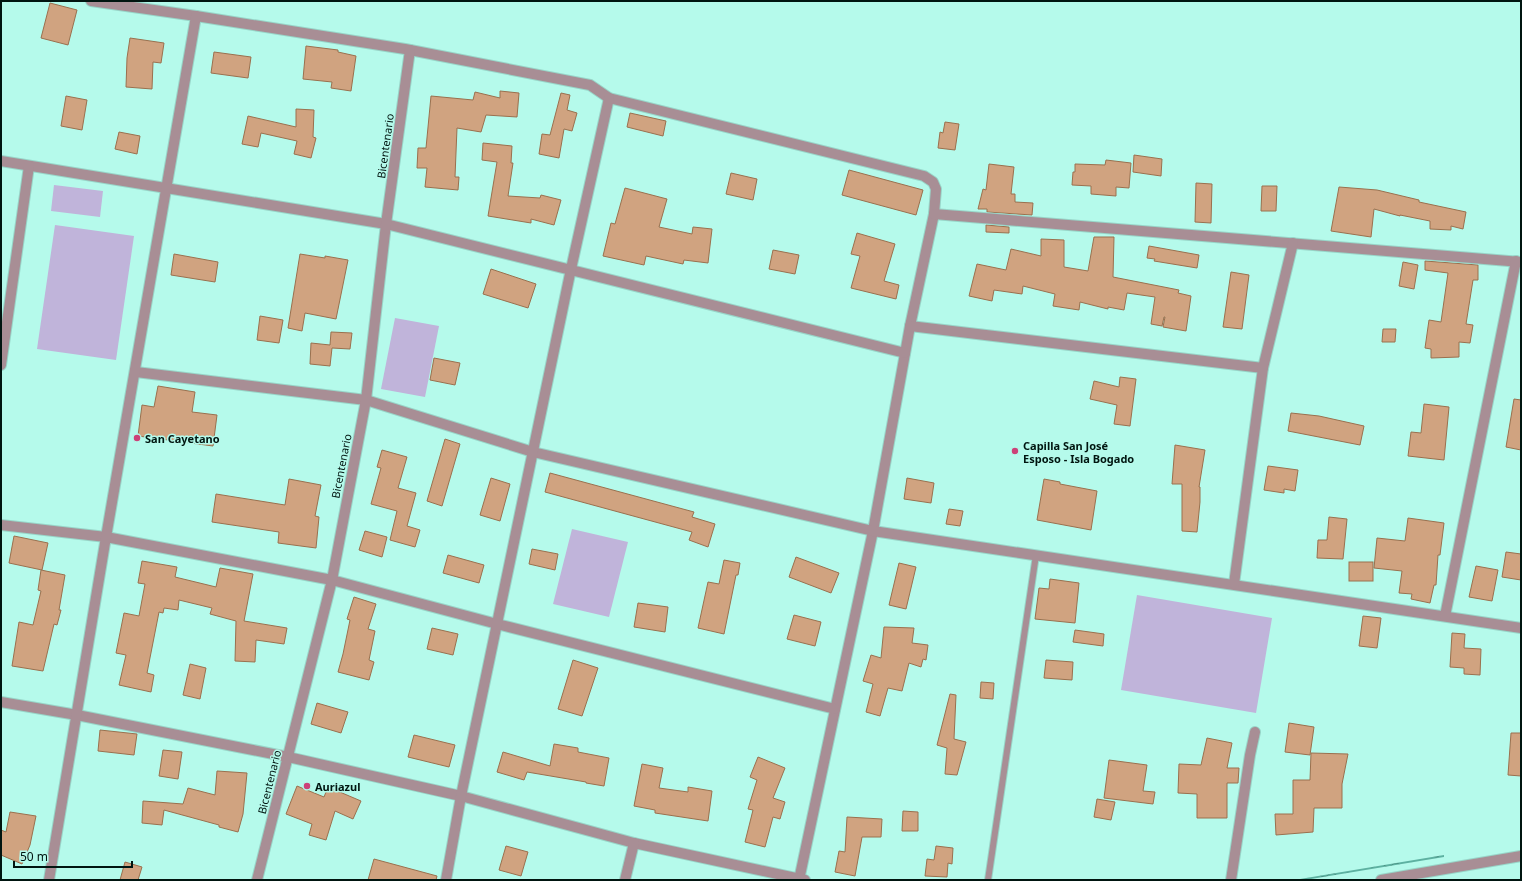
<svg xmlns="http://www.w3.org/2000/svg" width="1522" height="881" viewBox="0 0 1522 881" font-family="'Noto Sans',sans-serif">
<defs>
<pattern id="water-waves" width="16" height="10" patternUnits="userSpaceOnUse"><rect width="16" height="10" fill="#5db1a1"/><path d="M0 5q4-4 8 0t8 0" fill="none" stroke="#4a8f82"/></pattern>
</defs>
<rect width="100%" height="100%" fill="#b5faeb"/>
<g fill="#c0b4da">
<polygon points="54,185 103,191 100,217 51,211"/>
<polygon points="55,225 134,236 116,360 37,349"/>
<polygon points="395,318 439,326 425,397 381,389"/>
<polygon points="572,529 628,542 609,617 553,604"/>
<polygon points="1137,595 1272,618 1256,713 1121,690"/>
</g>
<polygon fill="url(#water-waves)" points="1444,855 1444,857 1305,880 1294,880"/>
<g fill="#d0a380" stroke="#9a704e">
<polygon points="50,3 77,10 68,45 41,38"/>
<polygon points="130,38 164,43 161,63 153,62 152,89 126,87 127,58"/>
<polygon points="306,46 338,50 338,52 356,56 351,91 331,88 332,82 303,79"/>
<polygon points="214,52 251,57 248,78 211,73"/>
<polygon points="500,91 519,93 517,117 486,115 481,132 457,128 455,177 459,177 458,190 425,187 427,168 417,168 418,148 426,148 431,96 473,100 475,92 500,98"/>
<polygon points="561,93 570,95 567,110 577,113 572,131 564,129 559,158 539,154 542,134 550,135"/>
<polygon points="66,96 87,100 82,130 61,126"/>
<polygon points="296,109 314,110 313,137 316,138 311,158 294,154 297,141 261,133 258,147 242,144 248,116 296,127"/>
<polygon points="630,113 666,121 663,136 627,127"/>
<polygon points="945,122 959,124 955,150 938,148 940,132 943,133"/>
<polygon points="119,132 140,136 137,154 115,149"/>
<polygon points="483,143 512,146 511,163 513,163 508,196 540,198 541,195 561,200 554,225 531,219 531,223 488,216 497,162 482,160"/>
<polygon points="1134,155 1162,159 1161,176 1133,172"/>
<polygon points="1106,160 1131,163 1129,188 1116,187 1116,196 1091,194 1091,186 1072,185 1073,172 1075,172 1075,164 1105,165"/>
<polygon points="989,164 1014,167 1011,194 1015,194 1015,202 1033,203 1032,215 987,212 987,209 978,209 983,189 986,190"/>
<polygon points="849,170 923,190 916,215 842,195"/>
<polygon points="731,173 757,179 753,200 726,194"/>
<polygon points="1196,183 1212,184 1211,223 1195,222"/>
<polygon points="1262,186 1277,186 1276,211 1261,211"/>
<polygon points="1339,187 1377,190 1419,200 1419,202 1466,212 1463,229 1451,226 1451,230 1430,229 1430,221 1400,215 1400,216 1374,209 1371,237 1331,231"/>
<polygon points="625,188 667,199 659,227 692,234 693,227 712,229 708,263 684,260 683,264 646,256 644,265 603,256 611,223 615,224"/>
<polygon points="986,225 1009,227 1009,233 986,232"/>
<polygon points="857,233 895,244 884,281 899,285 896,299 851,288 860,256 851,254"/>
<polygon points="1094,237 1114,237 1113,277 1179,290 1178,293 1191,296 1186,331 1163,327 1165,317 1164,317 1162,326 1151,324 1155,297 1127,293 1124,310 1108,307 1108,309 1080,302 1079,310 1053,306 1055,294 1023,286 1022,294 994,290 992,301 969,296 977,264 1006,270 1011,249 1041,256 1041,239 1064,240 1064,267 1088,271"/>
<polygon points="1149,246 1199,255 1197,268 1154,261 1155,259 1147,258"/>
<polygon points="773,250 799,255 795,274 769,269"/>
<polygon points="174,254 218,262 215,282 171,275"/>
<polygon points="300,254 325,258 325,256 348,260 336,319 305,313 302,331 288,328"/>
<polygon points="1425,261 1478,265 1478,280 1473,280 1466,324 1473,325 1470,343 1459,342 1459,357 1431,358 1431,349 1425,348 1429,320 1441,322 1448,273 1425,270"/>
<polygon points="1403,262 1418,265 1414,289 1399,286"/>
<polygon points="491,269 536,284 528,308 483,294"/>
<polygon points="1231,272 1249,275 1242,329 1223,327"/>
<polygon points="260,316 283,320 279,343 257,340"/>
<polygon points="1383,329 1396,329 1395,342 1382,342"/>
<polygon points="331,332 352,333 350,349 332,348 330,366 310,364 311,343 330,345"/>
<polygon points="434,358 460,363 455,385 430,380"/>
<polygon points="1120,377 1136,379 1130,426 1114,424 1117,405 1090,399 1094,381 1119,387"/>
<polygon points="158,386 195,392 192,412 217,415 213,446 138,436 142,405 154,407"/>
<polygon points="1514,399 1521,400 1521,450 1506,447"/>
<polygon points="1424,404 1449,407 1444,460 1408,456 1411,432 1421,433"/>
<polygon points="1291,413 1319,416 1364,426 1360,445 1288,431"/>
<polygon points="445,439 460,444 442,506 427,501"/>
<polygon points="1175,445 1205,450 1199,487 1200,487 1200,502 1197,532 1182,531 1182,484 1172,484"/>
<polygon points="382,450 407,457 398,488 416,493 407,526 420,530 415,547 390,540 397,511 371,504 381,468 377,467"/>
<polygon points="1268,466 1298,470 1295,491 1284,489 1284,493 1264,490"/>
<polygon points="550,473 694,512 692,517 715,524 708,547 689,540 692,532 545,492"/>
<polygon points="491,478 510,484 500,521 480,515"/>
<polygon points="907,478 934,483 931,503 904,499"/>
<polygon points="289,479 321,485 315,516 319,517 316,548 278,543 279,532 212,522 216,494 285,505"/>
<polygon points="1044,479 1060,482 1060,484 1097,491 1091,530 1037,520"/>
<polygon points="949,509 963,511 960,526 946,524"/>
<polygon points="1329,517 1347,519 1343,559 1317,558 1318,540 1327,540"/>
<polygon points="1408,518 1444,523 1440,555 1438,555 1436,585 1434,585 1430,603 1411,599 1412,594 1399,593 1402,571 1374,568 1377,538 1405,541"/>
<polygon points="365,531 387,537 382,557 359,550"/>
<polygon points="14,536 48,543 42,570 9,563"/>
<polygon points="532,549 558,554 555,570 529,564"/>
<polygon points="1506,552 1521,554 1521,580 1502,577"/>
<polygon points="448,555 484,565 479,583 443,573"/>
<polygon points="796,557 839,573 831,593 789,577"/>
<polygon points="724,560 740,563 738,575 736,575 724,634 698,628 708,582 719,584"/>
<polygon points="142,561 177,567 175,577 216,587 220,568 253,574 244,621 287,628 284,644 256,640 255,662 235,661 236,621 210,614 212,608 179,600 178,610 164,608 163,613 159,612 147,673 154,675 151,692 119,685 126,655 116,653 124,613 139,616 145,584 138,583"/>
<rect x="1349" y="562" width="24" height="19"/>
<polygon points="899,563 916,567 906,609 889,605"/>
<polygon points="1476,566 1498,570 1492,601 1469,597"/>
<polygon points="41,570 65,575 59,610 61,610 57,625 54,624 43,671 12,666 19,622 33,625 41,591 38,590"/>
<polygon points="1050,579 1079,583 1075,623 1035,619 1039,588 1049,589"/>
<polygon points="354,597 376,604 368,629 375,631 369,660 374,662 369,680 338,672 343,654 350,620 347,619"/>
<polygon points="638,603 668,607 665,632 634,627"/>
<polygon points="794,615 821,622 815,646 787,639"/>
<polygon points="1363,616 1381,618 1377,648 1359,646"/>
<polygon points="884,627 914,628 912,643 928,645 926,660 923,659 921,667 909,663 902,691 888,688 880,716 866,712 873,684 863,681 871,655 881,658"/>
<polygon points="432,628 458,634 453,655 427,649"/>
<polygon points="1075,630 1104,634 1103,646 1073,642"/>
<polygon points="1452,633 1465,634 1464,648 1481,649 1480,675 1464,674 1464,668 1450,667"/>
<polygon points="573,660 598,668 582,716 558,709"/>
<polygon points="1046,660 1073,662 1072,680 1044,678"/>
<polygon points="190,664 206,668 200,699 183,695"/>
<polygon points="981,682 994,683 993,699 980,698"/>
<polygon points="950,694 956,695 954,739 966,742 957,775 945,774 947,748 937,745"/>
<polygon points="317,703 348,712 341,733 311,724"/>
<polygon points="1289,723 1314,727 1310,755 1285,752"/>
<polygon points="100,730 137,734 134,755 98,751"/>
<polygon points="1511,733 1521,733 1521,776 1508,775"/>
<polygon points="414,735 455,745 449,767 408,757"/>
<polygon points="1207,738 1232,743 1227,768 1239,768 1238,783 1227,783 1227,818 1197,818 1197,794 1178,793 1179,764 1201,765"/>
<polygon points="554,744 578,748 578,752 609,758 604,786 586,783 586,782 527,772 524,780 497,772 503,752 550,766"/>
<polygon points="163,750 182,752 178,779 159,776"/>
<polygon points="1311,753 1348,754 1342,784 1342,808 1314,808 1313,832 1276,835 1275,814 1293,814 1293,780 1310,780"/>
<polygon points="758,757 785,768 773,798 785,802 780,819 773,817 765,847 745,842 753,810 748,809 757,780 750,777"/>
<polygon points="1109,760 1147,765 1143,791 1155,792 1153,804 1104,798"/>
<polygon points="642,764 663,768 659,788 688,792 688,787 712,791 708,821 655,813 655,810 634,806"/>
<polygon points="217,771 247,773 243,814 238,832 219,827 219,825 164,810 162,825 142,823 143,801 183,804 188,788 215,795"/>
<polygon points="297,786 324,797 328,787 361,801 353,819 335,811 326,840 309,835 312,824 286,814"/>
<polygon points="1097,799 1115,802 1111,820 1094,817"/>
<polygon points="903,811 918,812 918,831 902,831"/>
<polygon points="10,812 36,816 30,845 22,864 1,855 1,830 6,832"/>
<polygon points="847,817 882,819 881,837 862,837 855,876 835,872 839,851 845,852"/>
<polygon points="506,846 528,852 521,876 499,870"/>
<polygon points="936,846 953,848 952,864 948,863 947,877 925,876 927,859 934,860"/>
<polygon points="374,859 437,876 436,880 368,880"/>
<polygon points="125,862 142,867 138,880 120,880"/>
</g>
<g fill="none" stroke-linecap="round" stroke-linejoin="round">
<g stroke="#98d5c8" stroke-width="8">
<polyline id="lane" points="988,880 1036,555"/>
</g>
<g stroke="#98d5c8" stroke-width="12">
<g id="street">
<polyline points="91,1 196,16 405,49 590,85 609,98 924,176 933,182 936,189 934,214 910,326 873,531 799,880"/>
<polyline points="1,161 386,224 905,353"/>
<polyline points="934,214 1521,262"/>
<polyline points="910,326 1263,368"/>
<polyline points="1,365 29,166"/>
<polyline points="136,372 366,400 533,452 873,531 1521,628"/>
<polyline points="1,525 106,537 332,580 497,624 835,709"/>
<polyline points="1234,584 1263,368 1293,243"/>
<polyline points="1445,616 1516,261"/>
<polyline points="1,702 77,715 288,757 461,796 634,843 805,880"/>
<polyline points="49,880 106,537 196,16"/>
<polyline points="257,880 332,580 366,400 386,224 410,50"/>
<polyline points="446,880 461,796 571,269 609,98"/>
<polyline points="625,880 634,843"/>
<polyline points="1231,880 1250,755 1255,732"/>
<polyline points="1381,880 1521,856"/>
</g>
</g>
<use href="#lane" stroke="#a88e95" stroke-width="6"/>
<use href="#street" stroke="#a88e95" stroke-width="10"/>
</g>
<g fill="#cc4178" stroke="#b5faeb" stroke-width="1.5">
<circle cx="137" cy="438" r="4"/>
<circle cx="1015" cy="451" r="4"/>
<circle cx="307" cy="786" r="4"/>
</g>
<g text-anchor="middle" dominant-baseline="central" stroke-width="3" stroke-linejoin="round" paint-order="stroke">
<g font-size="11" fill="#001510" stroke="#b5faeb">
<text transform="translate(385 146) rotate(-82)">Bicentenario</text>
<text transform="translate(341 466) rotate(-79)">Bicentenario</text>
<text transform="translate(269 782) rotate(-76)">Bicentenario</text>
</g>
<g font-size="11" font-weight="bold" fill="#001510" stroke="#b5faeb" text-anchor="start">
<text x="145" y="438">San Cayetano</text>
<text x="1023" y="445">Capilla San José<tspan x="1023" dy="13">Esposo - Isla Bogado</tspan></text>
<text x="315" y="786">Auriazul</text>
</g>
</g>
<rect width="1522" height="881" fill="none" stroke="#001510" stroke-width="4"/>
<path d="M14 861v6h118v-6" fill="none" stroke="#001510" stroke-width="2"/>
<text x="20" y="861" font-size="12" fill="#001510" stroke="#b5faeb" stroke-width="3" paint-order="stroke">50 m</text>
</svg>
